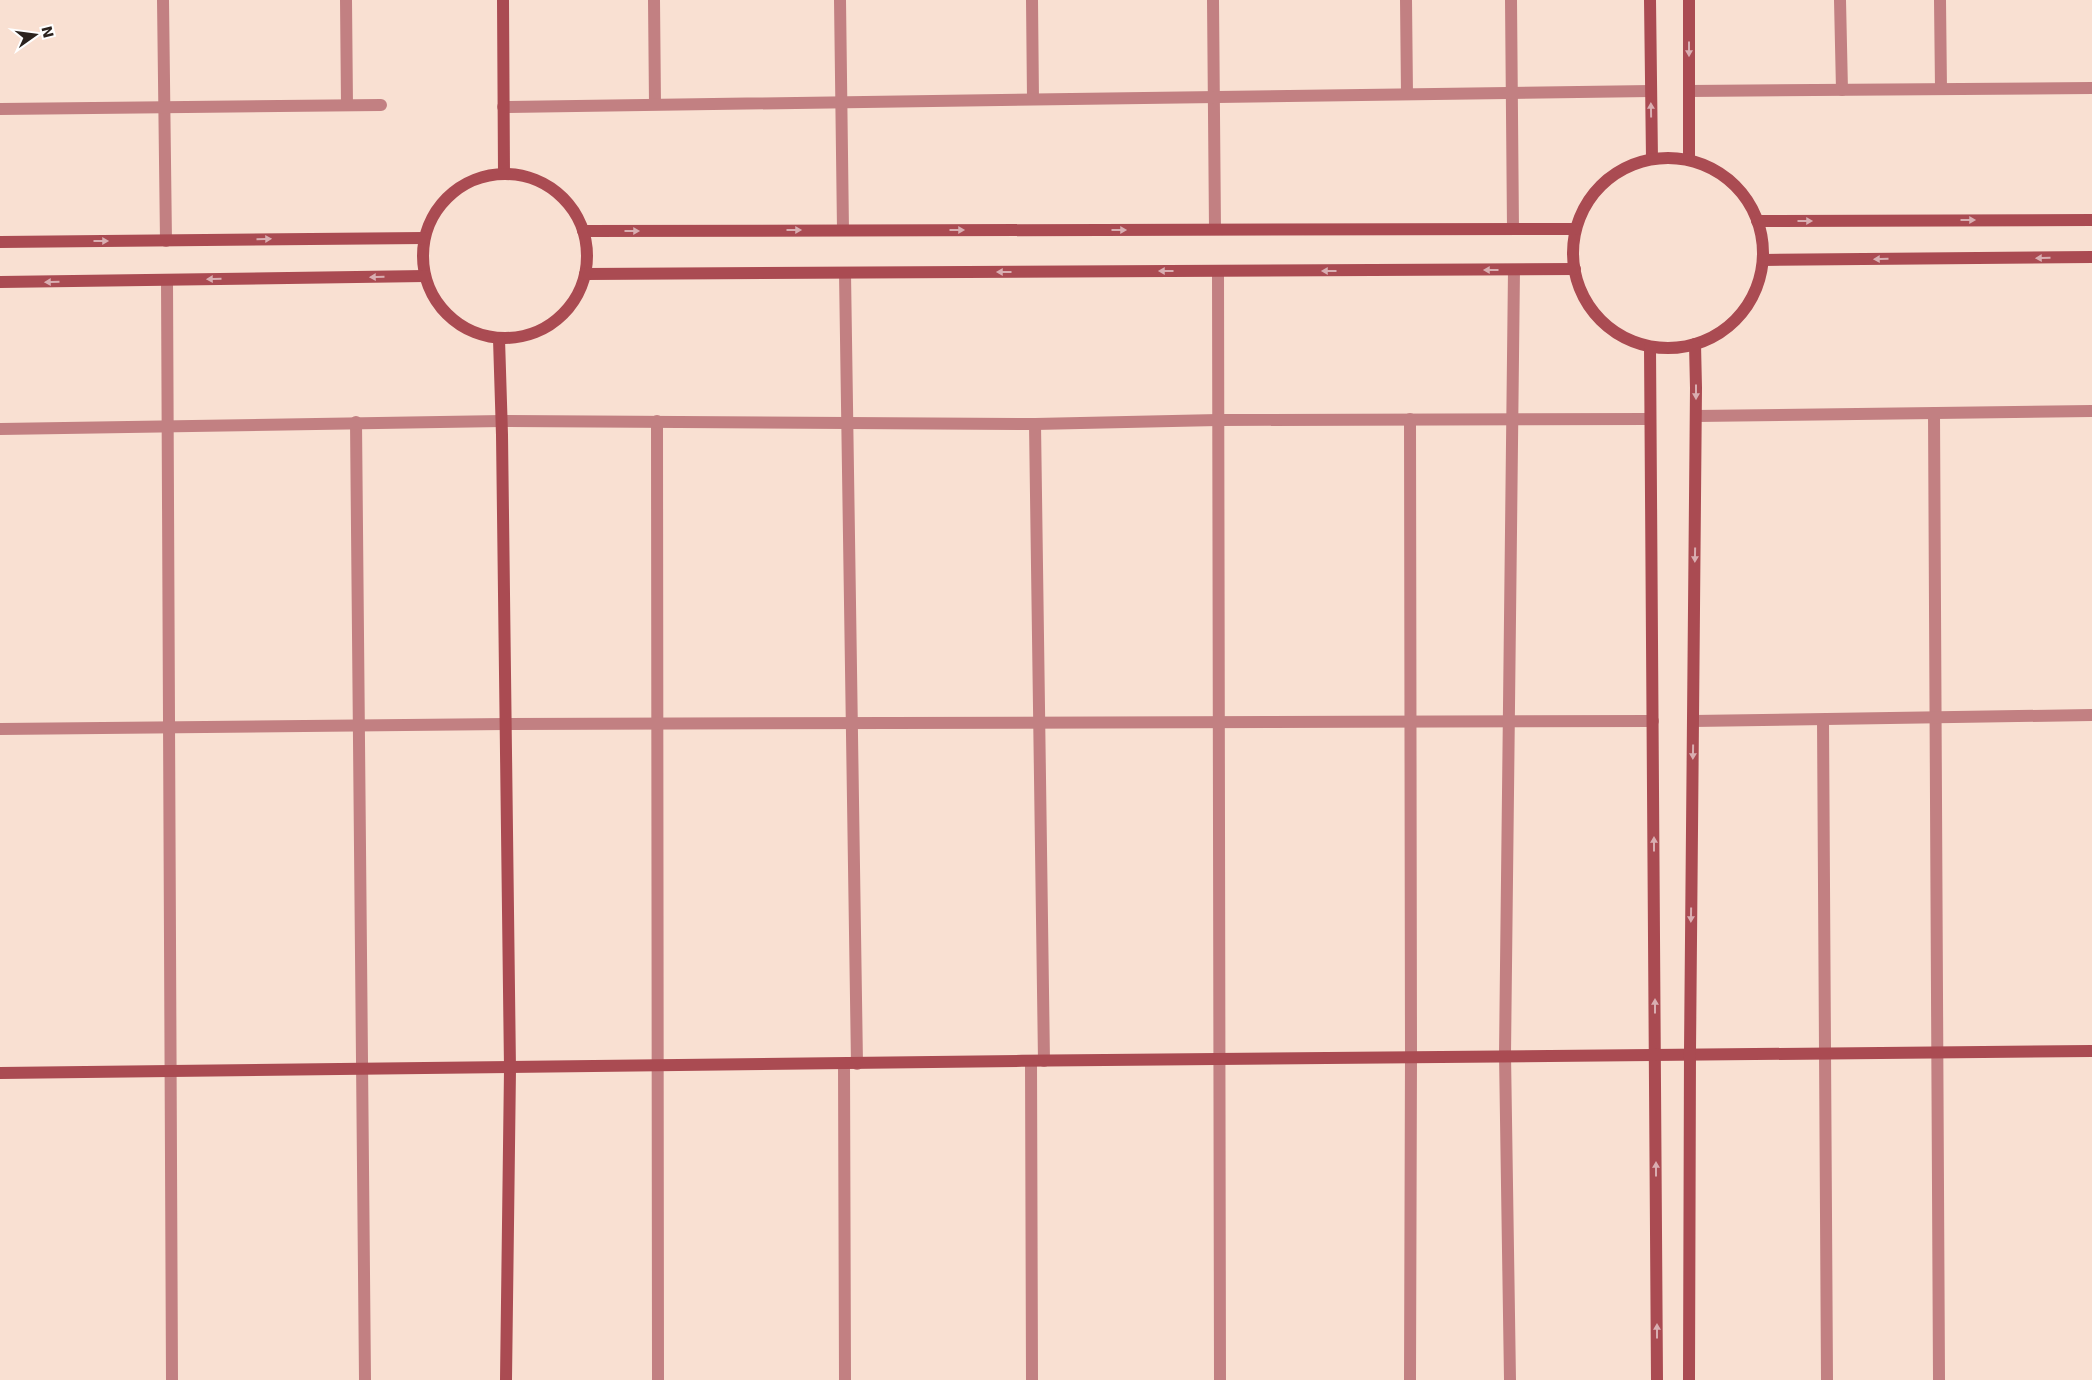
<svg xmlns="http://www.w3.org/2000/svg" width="2092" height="1380" viewBox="0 0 2092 1380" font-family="'DejaVu Sans',sans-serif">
<rect width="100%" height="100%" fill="#f9e0d2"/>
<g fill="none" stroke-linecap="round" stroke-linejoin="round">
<g stroke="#c28082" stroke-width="12">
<polyline points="163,0 166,241"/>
<polyline points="346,0 347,105"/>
<polyline points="654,0 655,104"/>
<polyline points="840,0 843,230"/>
<polyline points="1032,0 1033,99"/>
<polyline points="1213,0 1215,229"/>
<polyline points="1406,0 1407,94"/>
<polyline points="1511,0 1513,229"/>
<polyline points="1840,0 1842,90"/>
<polyline points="1940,0 1941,89"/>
<polyline points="1689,91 2092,88"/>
<polyline points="503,107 1651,91"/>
<polyline points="0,109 381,105"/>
<polyline points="1218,271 1220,1380"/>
<polyline points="845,273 857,1064"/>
<polyline points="167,280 172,1380"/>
<polyline points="1934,413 1939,1380"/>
<polyline points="1696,416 2092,411"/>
<polyline points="657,421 658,1380"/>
<polyline points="356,422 365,1380"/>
<polyline points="1035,424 1044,1061"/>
<polyline points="0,429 502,421 1035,424 1218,420 1650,419"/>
<polyline points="1823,720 1827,1380"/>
<polyline points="1693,721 2092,715"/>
<polyline points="0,729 506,724 1653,721"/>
<polyline points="1031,1061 1032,1380"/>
<polyline points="844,1064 845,1380"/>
<polyline points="1410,1380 1411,1056 1410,419"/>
<polyline points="1510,1380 1505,1054 1514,270"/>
</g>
<g stroke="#aa4b52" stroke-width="12">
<polyline points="503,0 504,173"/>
<polyline points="1650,0 1652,159"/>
<polyline points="1689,0 1689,160"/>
<circle cx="1668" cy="253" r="95"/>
<circle cx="505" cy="256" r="82"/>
<polyline points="1757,221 2092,220"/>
<polyline points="583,231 1575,229"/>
<polyline points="0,242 424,238"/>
<polyline points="1763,260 2092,257"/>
<polyline points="585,274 1575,269"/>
<polyline points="0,282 425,276"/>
<polyline points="499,339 502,435 510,1069 506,1380"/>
<polyline points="1650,347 1657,1380"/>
<path d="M0,1073C697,1068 1395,1052 2092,1051"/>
<polyline points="1689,1380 1690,1051 1696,388 1695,344"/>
</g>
</g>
<defs><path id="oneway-solid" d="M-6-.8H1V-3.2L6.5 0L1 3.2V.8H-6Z" transform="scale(1.25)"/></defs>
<g fill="#d9aeb1">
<use href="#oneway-solid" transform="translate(1689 49) rotate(90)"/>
<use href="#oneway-solid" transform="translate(1651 110) rotate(-91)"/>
<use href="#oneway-solid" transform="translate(1968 220)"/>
<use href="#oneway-solid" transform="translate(1805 221)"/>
<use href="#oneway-solid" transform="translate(794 230)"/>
<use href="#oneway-solid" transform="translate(957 230)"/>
<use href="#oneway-solid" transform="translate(1119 230)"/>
<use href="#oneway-solid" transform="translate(632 231)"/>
<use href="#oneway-solid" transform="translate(264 239) rotate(-1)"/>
<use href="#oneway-solid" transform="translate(101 241)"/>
<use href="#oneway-solid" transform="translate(2043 258) rotate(179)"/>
<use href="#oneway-solid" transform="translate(1881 259) rotate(179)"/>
<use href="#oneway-solid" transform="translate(1491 270) rotate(180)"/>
<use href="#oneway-solid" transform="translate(1166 271) rotate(180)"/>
<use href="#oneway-solid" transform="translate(1329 271) rotate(180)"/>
<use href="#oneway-solid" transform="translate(1004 272) rotate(180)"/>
<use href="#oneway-solid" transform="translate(377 277) rotate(179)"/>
<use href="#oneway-solid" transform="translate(214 279) rotate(179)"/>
<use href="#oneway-solid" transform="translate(52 282) rotate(179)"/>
<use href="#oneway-solid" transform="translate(1696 392) rotate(90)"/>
<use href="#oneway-solid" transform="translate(1695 555) rotate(91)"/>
<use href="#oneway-solid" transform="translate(1693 752) rotate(91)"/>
<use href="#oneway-solid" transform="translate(1654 844) rotate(-90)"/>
<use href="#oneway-solid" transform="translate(1691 915) rotate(91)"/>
<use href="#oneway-solid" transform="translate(1655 1006) rotate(-90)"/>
<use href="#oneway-solid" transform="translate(1656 1169) rotate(-90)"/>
<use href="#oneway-solid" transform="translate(1657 1331) rotate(-90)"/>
</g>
<g transform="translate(35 35) rotate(76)" stroke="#ffffff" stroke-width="4" paint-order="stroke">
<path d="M0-4L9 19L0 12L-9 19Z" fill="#2c231e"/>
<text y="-8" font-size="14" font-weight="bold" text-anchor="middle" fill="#2c231e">N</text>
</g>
</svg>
